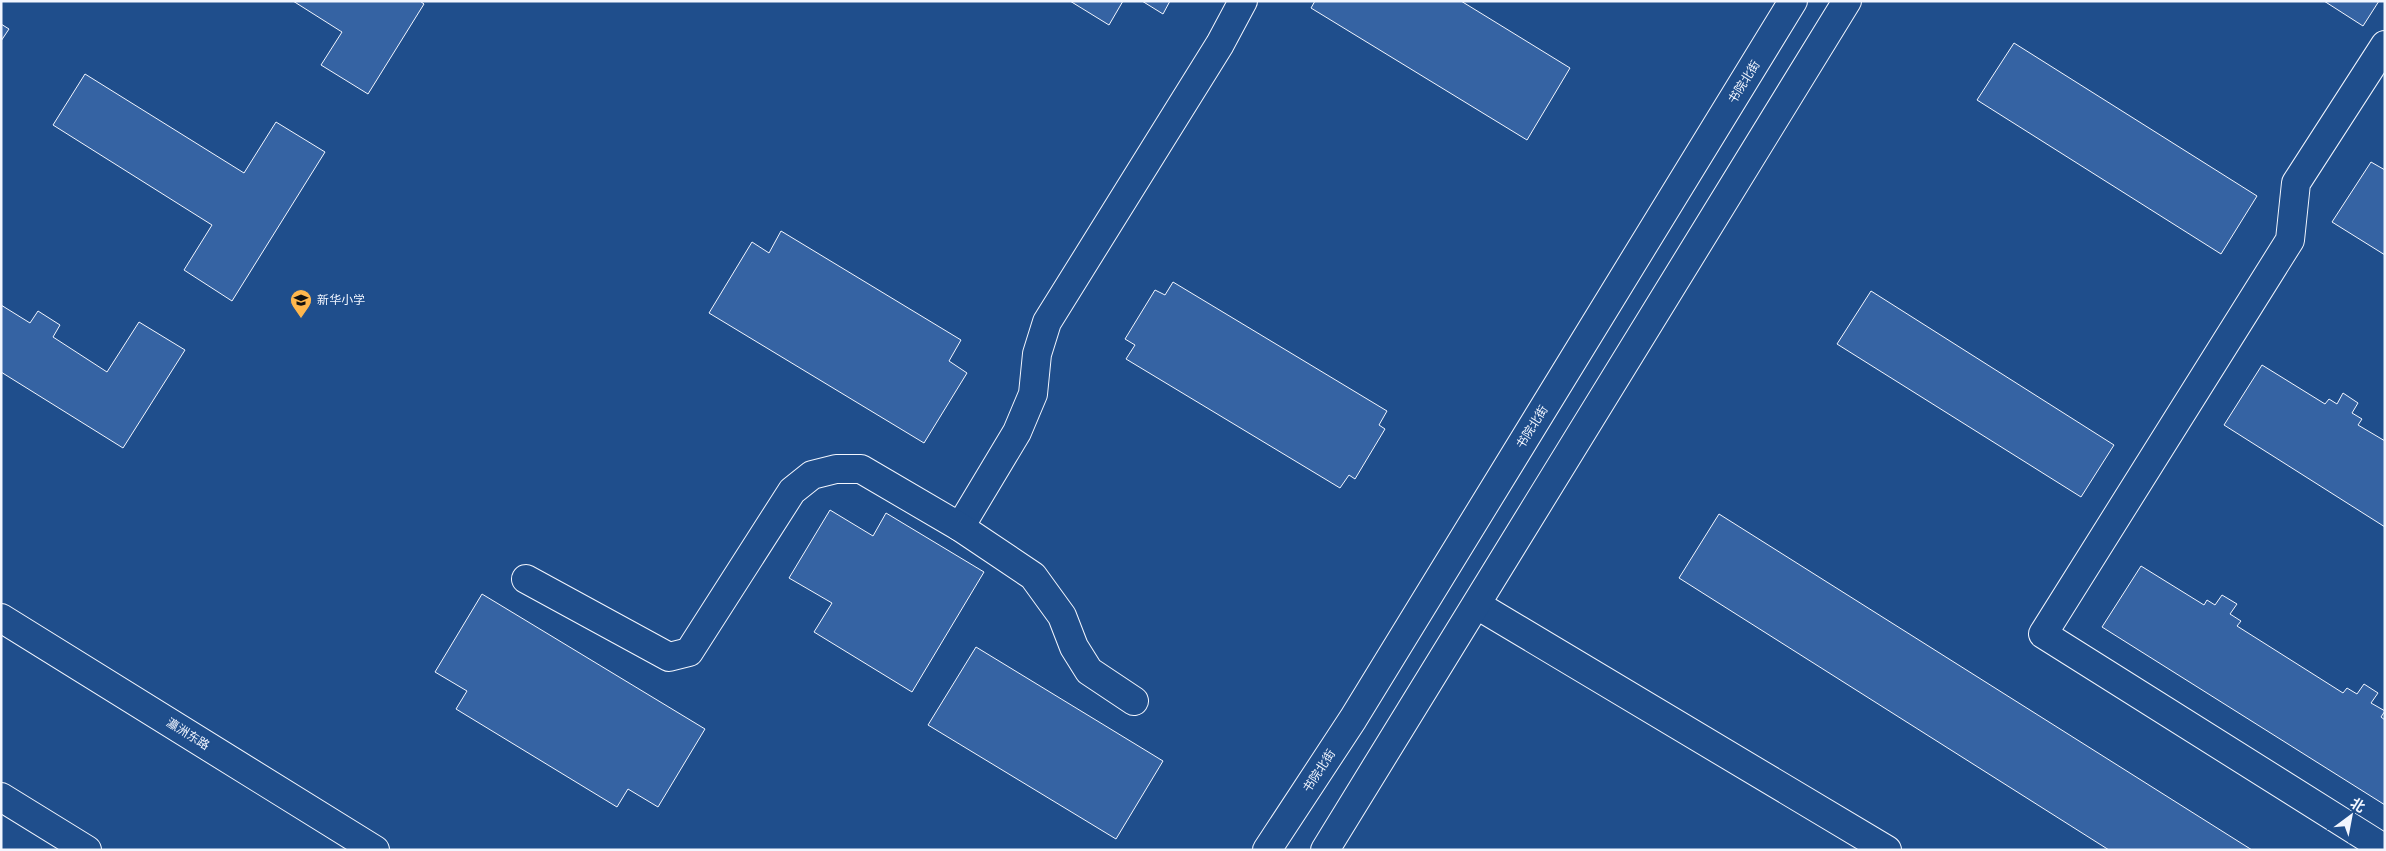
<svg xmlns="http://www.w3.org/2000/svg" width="2386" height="851" viewBox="0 0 2386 851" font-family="Rubik,'Noto Sans SC',sans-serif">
<rect width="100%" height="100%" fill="#1f4e8c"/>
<g fill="#3563a3" stroke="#f2f6ff">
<polygon points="293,1 420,1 424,4 368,94 321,65 342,32"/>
<polygon points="1070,1 1123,1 1109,25"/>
<polygon points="1142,1 1170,1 1163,14"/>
<polygon points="1315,1 1461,1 1570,68 1527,140 1311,8"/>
<polygon points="2324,1 2379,1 2363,26"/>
<polygon points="1,24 9,29 1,41"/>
<polygon points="2014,43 2257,196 2221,254 1977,100"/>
<polygon points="85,74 244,173 276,122 325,152 232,301 184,270 212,225 53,125"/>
<polygon points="2371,162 2385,170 2385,255 2332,222"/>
<polygon points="781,231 961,340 949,361 967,373 924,443 709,313 752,242 769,253"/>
<polygon points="1173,282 1387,411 1379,425 1385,429 1355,479 1349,475 1340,488 1126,359 1135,345 1125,339 1155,290 1165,295"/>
<polygon points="1871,291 2114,445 2081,497 1837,344"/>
<polygon points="1,305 30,323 38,311 60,325 53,337 107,372 139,322 185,350 123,448 1,372"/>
<polygon points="2262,365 2325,404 2329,399 2337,404 2343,393 2358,403 2352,413 2362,419 2358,425 2385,441 2385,527 2224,425"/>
<polygon points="830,510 873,536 886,513 984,572 912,692 814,632 832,603 789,578"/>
<polygon points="1719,514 2252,850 2109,850 1679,578"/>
<polygon points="2141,566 2204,605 2207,600 2215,605 2222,595 2237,604 2230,614 2241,621 2237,626 2343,693 2347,688 2357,694 2364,684 2378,693 2371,703 2385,711 2381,717 2385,720 2385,805 2102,627"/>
<polygon points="482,594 705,729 658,807 628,789 617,807 456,709 467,691 435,672"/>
<polygon points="976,647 1163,761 1116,839 928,725"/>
</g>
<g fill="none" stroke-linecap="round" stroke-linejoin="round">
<g stroke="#f2f6ff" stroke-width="30">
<g id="minor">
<polyline points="2385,45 2296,183 2290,240 2043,634 2385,849"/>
<polyline points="960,527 1017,432 1033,394 1037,354 1047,322 1220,44 1243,1"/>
<polyline points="526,579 669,657 689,652 792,491 812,475 836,469 861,469 960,527 1033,576 1062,616 1074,647 1089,671 1134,701"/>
<polyline points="1477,605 1887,850"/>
<polyline points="1,618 375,850"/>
<polyline points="1,797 87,850"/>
<polyline points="1267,850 1353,719 1793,1"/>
<polyline points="1325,850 1847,1"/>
</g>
</g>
<use href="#minor" stroke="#1f4e8c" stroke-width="28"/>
</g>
<defs>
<g id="school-pin" transform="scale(1.125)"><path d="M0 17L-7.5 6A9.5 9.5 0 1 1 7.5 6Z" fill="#ffb74d" stroke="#1f4e8c"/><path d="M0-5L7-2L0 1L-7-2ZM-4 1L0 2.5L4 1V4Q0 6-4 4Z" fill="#111"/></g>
</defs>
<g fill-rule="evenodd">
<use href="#school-pin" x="301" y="300"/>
</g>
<g text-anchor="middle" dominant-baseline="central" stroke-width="4" stroke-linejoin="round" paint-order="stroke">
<g font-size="12" fill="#f2f6ff" stroke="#1f4e8c">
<text transform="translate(1744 82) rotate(-58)">书院北街</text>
<text transform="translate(1532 427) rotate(-58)">书院北街</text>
<text transform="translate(188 734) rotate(32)">瀛洲东路</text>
<text transform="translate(1319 771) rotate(-57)">书院北街</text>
</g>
<g font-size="12" fill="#f2f6ff" stroke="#1f4e8c" text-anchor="start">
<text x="317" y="300">新华小学</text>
</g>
</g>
<rect width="2386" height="851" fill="none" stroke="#f2f6ff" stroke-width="5"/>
<g transform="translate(2351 816) rotate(32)" stroke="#1f4e8c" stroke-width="4" paint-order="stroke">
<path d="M0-4L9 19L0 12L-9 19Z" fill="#f2f6ff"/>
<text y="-8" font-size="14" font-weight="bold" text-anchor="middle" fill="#f2f6ff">北</text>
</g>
</svg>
